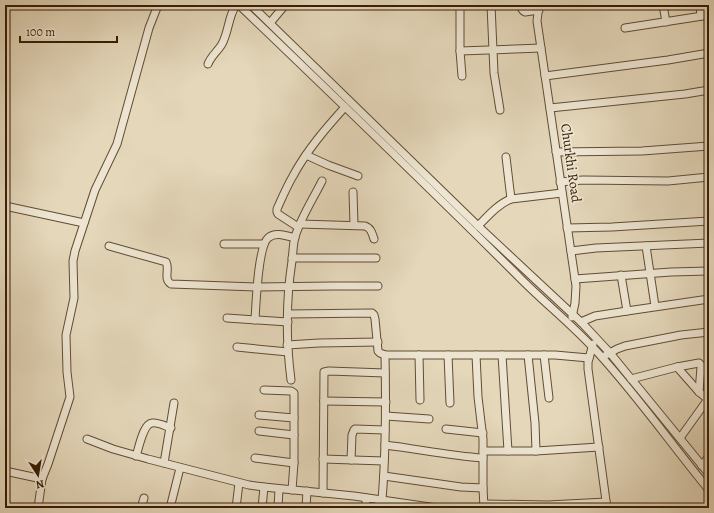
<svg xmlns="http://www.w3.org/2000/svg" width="714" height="513" viewBox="0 0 714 513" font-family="Alegreya,serif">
<rect width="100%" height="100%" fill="#e4d7ba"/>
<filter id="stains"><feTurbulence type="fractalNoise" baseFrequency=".005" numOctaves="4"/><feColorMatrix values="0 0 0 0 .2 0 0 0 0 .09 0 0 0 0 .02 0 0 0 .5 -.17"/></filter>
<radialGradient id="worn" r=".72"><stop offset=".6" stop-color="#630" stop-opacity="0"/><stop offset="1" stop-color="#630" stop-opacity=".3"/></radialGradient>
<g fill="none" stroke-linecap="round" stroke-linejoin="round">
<g stroke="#624c33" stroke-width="9">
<g id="minor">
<path d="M239,5C334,96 429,187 522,280C547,305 576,328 600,355C639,398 672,445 709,490"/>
<polyline points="251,5 478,226 583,324 610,353 709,474"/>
<polyline points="460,5 460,51 462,76"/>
<polyline points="491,5 494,73 500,110"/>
<path d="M520,5C521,8 522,11 525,12L539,10"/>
<polyline points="539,5 537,21 576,286 575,303 572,317"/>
<polyline points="663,5 666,22"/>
<polyline points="700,5 701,16"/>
<polyline points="270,23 285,5"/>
<polyline points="625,28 709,15"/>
<polyline points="460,51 541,48"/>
<path d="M208,64C211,56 218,51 222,44C229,31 228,17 236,5"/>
<polyline points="545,76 668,60 709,53"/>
<polyline points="550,108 685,94 709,90"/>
<polyline points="556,152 642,151 709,146"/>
<polyline points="306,155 328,165 358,176"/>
<polyline points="506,157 511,199"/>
<polyline points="560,182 583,180 668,181 709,177"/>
<polyline points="353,192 354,225"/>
<polyline points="5,206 84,223"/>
<path d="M300,224L365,226C371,228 372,233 374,239"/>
<path d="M478,226C488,216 498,204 511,199L562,193"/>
<path d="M298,227L278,214L277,212V209C282,198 287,186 293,176C307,150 326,128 345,107"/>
<polyline points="567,228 612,227 709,221"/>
<polyline points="224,244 264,244"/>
<path d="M109,246L166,262C170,269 163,279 171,284L257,287L333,286H378"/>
<polyline points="646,246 655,306"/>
<polyline points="571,251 596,248 709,243"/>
<polyline points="292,258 376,258"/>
<polyline points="621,275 627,311"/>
<polyline points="575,279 671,272 709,271"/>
<polyline points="288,314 372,313 374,315 375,319 378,351 380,353 385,355 555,355 589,358"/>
<polyline points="227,318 288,322"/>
<path d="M255,320C256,304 258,247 268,238C275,231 287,236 295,238"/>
<polyline points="581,322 595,316 627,311 709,299"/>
<polyline points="593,344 588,362 588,369 607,508"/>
<polyline points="287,345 319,343 378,342"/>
<polyline points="237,347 288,352"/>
<polyline points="419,355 420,400"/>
<polyline points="448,355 450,403"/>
<polyline points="476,355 478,397 483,439 483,488 484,508"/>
<polyline points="502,355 508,451"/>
<polyline points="528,355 535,423 536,451"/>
<polyline points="544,355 549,398"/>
<polyline points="606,355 617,349 625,346 681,335 709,332"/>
<polyline points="677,367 699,392 709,400"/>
<polyline points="631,379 677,367 699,363 701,365 701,367 699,392"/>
<path d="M291,380C286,341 286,300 292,261C293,253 293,244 295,237C301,217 313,199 322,181"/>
<polyline points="264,390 291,391 294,393 294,463 292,490"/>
<polyline points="324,401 386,402"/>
<polyline points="259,415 294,418"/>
<polyline points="386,416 429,419"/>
<polyline points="446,429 483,433"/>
<polyline points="259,431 294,435"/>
<polyline points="680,438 708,399"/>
<polyline points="87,439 113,449 148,459 249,485 264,487 354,496 437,508"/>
<path d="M385,445C418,449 450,456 483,458"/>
<polyline points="483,451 536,451 599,447"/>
<path d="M136,456C139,448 143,424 152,423C158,422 165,426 171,428"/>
<polyline points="255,458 294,463"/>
<polyline points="323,459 384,461"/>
<polyline points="351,460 352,435 354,430 355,429 385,430"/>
<polyline points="164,463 174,403"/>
<polyline points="702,466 709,456"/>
<polyline points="5,471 42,479"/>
<polyline points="384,476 461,487 483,488"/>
<polyline points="323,493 324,372 329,371 385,373"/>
<path d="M382,500C386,452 386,404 385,355"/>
<polyline points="484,504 548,505 606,502"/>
<polyline points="38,508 42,479 48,464 70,397 67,372 66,335 74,298 73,261 75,251 95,190 117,144 149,28 158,5"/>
<polyline points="141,508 144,498"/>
<polyline points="170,508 180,468"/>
<polyline points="236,508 239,483"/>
<polyline points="262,508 264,487"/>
<polyline points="278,508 279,489"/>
<polyline points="306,508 307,491"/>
<polyline points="366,508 366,498"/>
</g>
</g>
<use href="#minor" stroke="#ede5d2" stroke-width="7"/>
</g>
<g text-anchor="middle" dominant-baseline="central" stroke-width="3.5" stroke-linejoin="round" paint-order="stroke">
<g font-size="14" fill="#371d06" stroke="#ede5d2">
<text transform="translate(571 163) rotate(82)">Churkhi Road</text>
</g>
</g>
<rect width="714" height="513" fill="none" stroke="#e4d7ba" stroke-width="20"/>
<rect x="6" y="6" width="702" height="501" fill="none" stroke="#371d06" stroke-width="2"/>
<rect x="10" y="10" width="694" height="493" fill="none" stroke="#371d06"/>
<g transform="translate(38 475) rotate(168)" stroke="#ede5d2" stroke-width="3" paint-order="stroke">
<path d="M0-3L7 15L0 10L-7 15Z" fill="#371d06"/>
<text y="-6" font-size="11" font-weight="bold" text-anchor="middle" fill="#371d06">N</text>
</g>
<path d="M20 36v6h97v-6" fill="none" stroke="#371d06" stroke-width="2"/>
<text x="26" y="36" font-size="12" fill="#371d06" stroke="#ede5d2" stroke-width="3" paint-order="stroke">100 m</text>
<rect width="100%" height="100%" filter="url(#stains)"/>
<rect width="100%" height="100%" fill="url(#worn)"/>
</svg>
